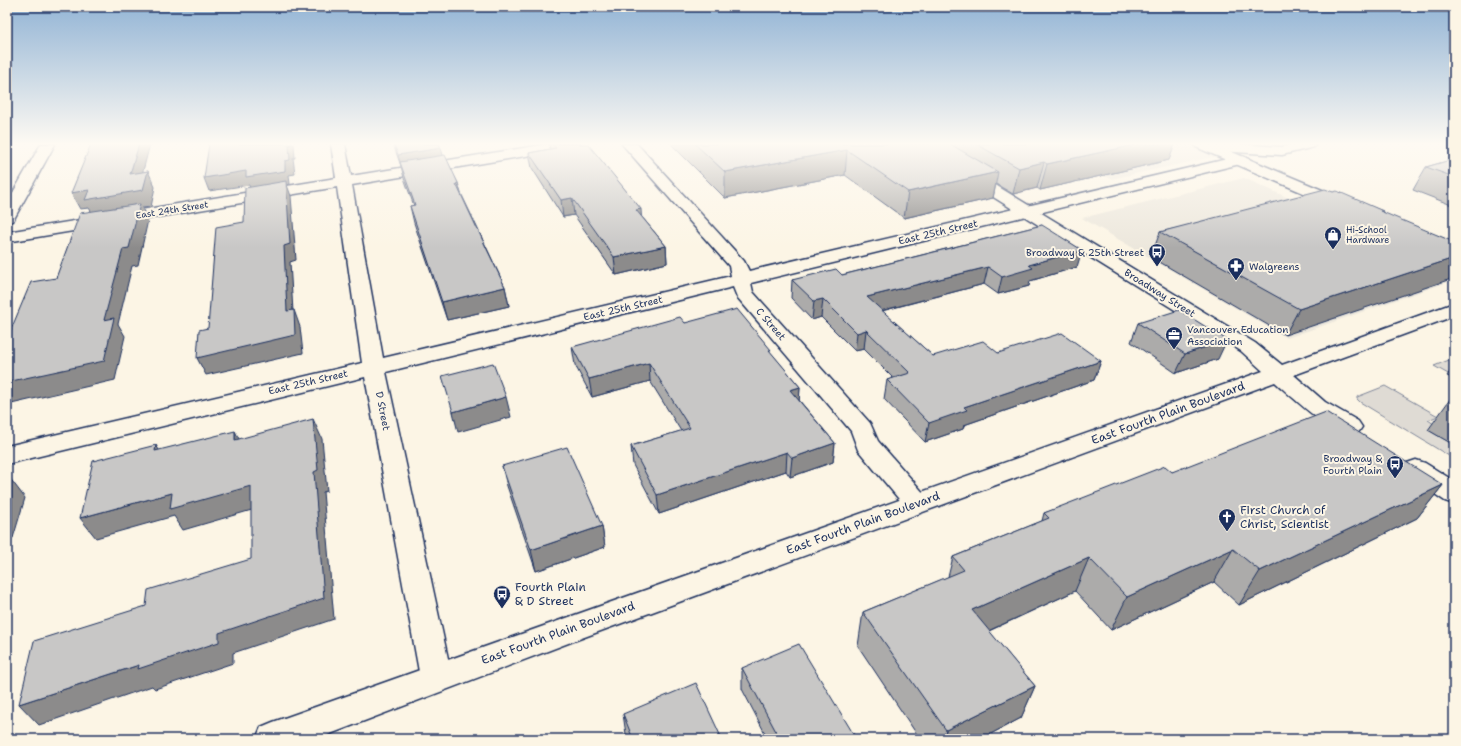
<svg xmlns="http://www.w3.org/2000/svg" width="1461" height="746" viewBox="0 0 1461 746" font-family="'Shantell Sans',sans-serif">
<rect width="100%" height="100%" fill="#fcf5e5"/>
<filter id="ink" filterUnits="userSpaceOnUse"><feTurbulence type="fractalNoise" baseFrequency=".025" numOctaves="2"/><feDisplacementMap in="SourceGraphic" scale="8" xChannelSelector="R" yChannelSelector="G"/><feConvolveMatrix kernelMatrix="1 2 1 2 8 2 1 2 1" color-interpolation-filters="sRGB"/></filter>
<g filter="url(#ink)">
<g fill="#ece7dc">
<polygon points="1042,144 1230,144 1245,150 1111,179"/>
<polygon points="1244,178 1454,272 1454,280 1287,338 1082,218"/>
</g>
<g fill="#dfdbd4" stroke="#7d8599">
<polygon points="1454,358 1454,373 1450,375 1434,366"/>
<polygon points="1385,386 1438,416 1428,420 1437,426 1428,430 1454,445 1454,459 1360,402 1357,399 1357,397"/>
</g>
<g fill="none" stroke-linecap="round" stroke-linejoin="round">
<g stroke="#1b2f5e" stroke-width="3">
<g id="street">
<polygon points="41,144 55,144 15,217 13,221 7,222 7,203"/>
<polygon points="331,144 345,144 351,176 548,144 581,144 579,147 574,148 352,185 383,358 731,276 729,266 622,144 637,144 744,261 749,271 1240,156 1245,157 1247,160 1245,163 1240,164 751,283 753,292 870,423 878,441 926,496 930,503 926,510 917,513 908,510 858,450 851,431 737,297 733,287 386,372 452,677 448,688 436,692 424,688 420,677 365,377 7,464 7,446 362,363 337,187 7,242 7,232 336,178"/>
<polygon points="1200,144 1240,144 1282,147 1293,144 1316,144 1314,147 1282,155 1206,150 1201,149 1199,146"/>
</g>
</g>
<g stroke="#1b2f5e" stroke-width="3">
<g id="secondary">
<path d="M911,144H928L1255,343L1282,365L1454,303V316L1294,375L1325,402L1358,421L1362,427L1358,433C1356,433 1352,435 1349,435C1331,434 1290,395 1275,382L579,639L317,739H256L261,727L273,722L1263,371L1241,351L913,147Z"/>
<polygon points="1194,144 1213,144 1346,200 1348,203 1346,206 1340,208 1334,206 1196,147"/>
<polygon points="1416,460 1425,463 1454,481 1454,504 1445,501 1407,475 1403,469 1407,463"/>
</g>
</g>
<use href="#street" fill="#fcf5e5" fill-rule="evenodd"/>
<use href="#secondary" fill="#fcf5e5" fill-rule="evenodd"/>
</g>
<g fill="#acabaa" stroke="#1b2f5e">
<polygon points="393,144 439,144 443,155 458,183 461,193 505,287 509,306 447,320 414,223 410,206 414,206 404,178 401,166"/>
<polygon points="549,144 588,144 642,217 666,246 667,263 616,275 574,215 563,217 532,168 529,153 550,149"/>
<polygon points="672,144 1175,144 1169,160 1040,190 1037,188 1013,194 996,184 993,198 904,218 845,175 725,198 672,145"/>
<polygon points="1454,159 1454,206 1413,190 1426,167"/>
<polygon points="1333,192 1383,211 1285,335 1151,257 1160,232"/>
<polygon points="1042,225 1077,267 1030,281 1029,286 998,294 984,284 882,311 933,356 998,353 1101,361 1094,380 964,425 963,429 925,442 884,399 887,380 893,378 864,349 855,351 821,317 812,320 791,298 792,280 842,275"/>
<polygon points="685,323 771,353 800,387 799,400 835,443 833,462 790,477 786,471 659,514 633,465 631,446 681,431 650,381 592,397 575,365 572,347"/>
<polygon points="1138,323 1218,359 1176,373 1131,342"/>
<polygon points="1454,366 1454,379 1447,376"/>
<polygon points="1454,394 1454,445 1428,430 1453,395"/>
<polygon points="502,466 602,526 605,547 536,571 507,486"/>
<polygon points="1172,472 1443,485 1417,518 1239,605 1214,582 1111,630 1075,591 989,631 1035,686 1021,718 981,739 920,739 858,646 863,612 948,577 953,557 1042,521 1044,513"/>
<polygon points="742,668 853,739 768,739 742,689"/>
<polygon points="623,714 722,739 628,739 626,734"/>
</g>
<g fill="#8c8b8b" stroke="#1b2f5e">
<polygon points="139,144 150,144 138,190 130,174"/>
<polygon points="291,144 294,144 295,158 293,158 295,174 289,175 290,184 287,185 291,196 296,260 290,262 294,328 287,311 249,185 209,191 204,178 285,161 289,145"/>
<polygon points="1139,144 1175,144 1169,160 1040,190 1047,164"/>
<polygon points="441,148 444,159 400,162 401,166 398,155"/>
<polygon points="847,150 845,175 725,198 725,172"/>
<polygon points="1044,162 1037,188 1013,194 1019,168"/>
<polygon points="148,171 155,187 151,207 142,208 148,220 138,265 132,266 118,324 125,336 115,380 7,405 7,382 104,320 94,216 89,208 80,209 71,193"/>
<polygon points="998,172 993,198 904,218 908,192"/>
<polygon points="458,183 462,200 456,184"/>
<polygon points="572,198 574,215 563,217 561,200"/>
<polygon points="641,209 642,226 636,210"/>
<polygon points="666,246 667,263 616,275 614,257"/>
<polygon points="1082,250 1077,267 1030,281 1029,286 998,294 1002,277 1029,265"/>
<polygon points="1454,258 1454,278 1285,335 1299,309"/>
<polygon points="988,267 984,284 865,315 867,297"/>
<polygon points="505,287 509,306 447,320 442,302"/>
<polygon points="823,299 821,317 812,320 814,301"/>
<polygon points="294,310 300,327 303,353 206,375 197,358"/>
<polygon points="866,330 864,349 855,351 857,333"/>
<polygon points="1227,340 1218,359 1176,373 1185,354"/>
<polygon points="1101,361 1094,380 964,425 963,429 925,442 929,423 964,407"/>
<polygon points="649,363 650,381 592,397 589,379"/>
<polygon points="800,387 799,405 790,390"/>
<polygon points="506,397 511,417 458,432 453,412"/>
<polygon points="313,419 322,439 327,491 323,492 334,619 233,653 233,663 155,689 152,686 39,725 19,704 139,665 219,633 314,472"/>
<polygon points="235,431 245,451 235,440"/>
<polygon points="835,443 833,462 790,477 792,458"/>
<polygon points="156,445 168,465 155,451"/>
<polygon points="787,452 786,471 659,514 657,495"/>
<polygon points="9,477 25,498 13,538 7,539 7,483"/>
<polygon points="1443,485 1417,518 1239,605 1260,571"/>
<polygon points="251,486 262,507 183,530 174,516 96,538 80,518 172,493"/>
<polygon points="602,526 605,547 536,571 531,550"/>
<polygon points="1233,549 1214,582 1111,630 1127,597"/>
<polygon points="1089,558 1075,591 962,643 972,610"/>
<polygon points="1035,686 1021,718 981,739 943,739 946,730"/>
<polygon points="854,735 853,739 845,739"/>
</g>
<g fill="#c8c7c6" stroke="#1b2f5e">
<polygon points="91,144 139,144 130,174 148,171 143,190 85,200 89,190 71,193"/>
<polygon points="209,144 291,144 291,145 289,145 290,160 285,161 285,171 246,177 246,171 204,178"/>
<polygon points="394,144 439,144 441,148 398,155"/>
<polygon points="553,144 588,144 641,209 636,210 666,246 614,257 572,198 561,200 529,153 556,148"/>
<polygon points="695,144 950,144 998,172 908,192 847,150 725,172"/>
<polygon points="976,144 1139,144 1047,164 1044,162 1019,168"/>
<polygon points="445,155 458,183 456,184 505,287 442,302 410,206 415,205 400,162"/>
<polygon points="1454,159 1454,177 1426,167"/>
<polygon points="286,181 290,244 284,246 287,311 294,310 295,335 197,358 199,330 208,328 216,227 244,222 245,188"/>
<polygon points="1325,189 1333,192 1337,191 1383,211 1380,211 1454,242 1454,258 1299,309 1160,232"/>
<polygon points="140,204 129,248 123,249 104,320 114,318 104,361 7,382 7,339 31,282 56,278 80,213"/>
<polygon points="1042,225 1082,250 1029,265 1033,268 1002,277 988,267 867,297 933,356 983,341 998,353 1062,333 1101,361 964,407 967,410 929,423 887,380 910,373 866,330 857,333 823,299 814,301 792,280 836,269 842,275"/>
<polygon points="737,309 771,350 769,350 800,387 790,390 835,443 792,458 787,452 657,495 631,446 690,428 649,363 589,379 572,347 680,317 685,323"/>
<polygon points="1179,310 1227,340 1185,354 1138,323"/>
<polygon points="493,363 506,397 453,412 442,376"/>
<polygon points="1326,412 1443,485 1260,571 1233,549 1127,597 1089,558 972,610 1035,686 946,730 863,612 964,570 953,557 1049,518 1044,513 1165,466 1172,472"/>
<polygon points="313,419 318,470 314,472 324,598 219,633 219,642 138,669 139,665 19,704 34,641 146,606 148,590 251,559 251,486 170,509 172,493 80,518 93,461 156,445 155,451 235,431 235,440"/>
<polygon points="567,447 602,526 531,550 502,466"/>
<polygon points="799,644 854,735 845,739 780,739 742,668"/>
<polygon points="696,683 722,739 633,739 623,714"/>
</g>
</g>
<linearGradient id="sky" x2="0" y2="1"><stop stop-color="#92b4d5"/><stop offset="0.58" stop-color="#fefaf3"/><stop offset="1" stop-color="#fefaf3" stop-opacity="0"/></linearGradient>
<rect width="1461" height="248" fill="url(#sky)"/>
<defs>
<g id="shop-pin" transform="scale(0.9)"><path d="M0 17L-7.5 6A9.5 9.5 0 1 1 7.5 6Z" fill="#1b2f5e" stroke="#fcf5e5"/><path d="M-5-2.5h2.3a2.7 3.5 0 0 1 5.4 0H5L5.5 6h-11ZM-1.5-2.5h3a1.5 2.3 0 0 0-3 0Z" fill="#fff"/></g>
<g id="bus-pin" transform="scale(0.9)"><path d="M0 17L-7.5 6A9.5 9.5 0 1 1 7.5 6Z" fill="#1b2f5e" stroke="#fcf5e5"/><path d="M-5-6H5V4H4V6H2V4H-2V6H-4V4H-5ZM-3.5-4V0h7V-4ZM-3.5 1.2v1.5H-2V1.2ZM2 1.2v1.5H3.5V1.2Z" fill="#fff"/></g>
<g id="pharmacy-pin" transform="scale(0.9)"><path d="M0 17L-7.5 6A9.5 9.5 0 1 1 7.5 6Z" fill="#1b2f5e" stroke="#fcf5e5"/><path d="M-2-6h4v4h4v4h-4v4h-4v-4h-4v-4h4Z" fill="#fff"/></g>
<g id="office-pin" transform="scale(0.9)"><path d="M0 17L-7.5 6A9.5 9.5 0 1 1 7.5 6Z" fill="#1b2f5e" stroke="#fcf5e5"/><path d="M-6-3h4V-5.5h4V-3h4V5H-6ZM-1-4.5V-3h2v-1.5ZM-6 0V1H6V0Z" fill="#fff"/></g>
<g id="church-pin" transform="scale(0.9)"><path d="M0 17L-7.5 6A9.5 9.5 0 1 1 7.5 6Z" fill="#1b2f5e" stroke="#fcf5e5"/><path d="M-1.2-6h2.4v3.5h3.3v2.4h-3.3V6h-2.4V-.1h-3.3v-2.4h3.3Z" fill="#fff"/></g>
</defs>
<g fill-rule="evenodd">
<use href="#shop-pin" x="1333" y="235"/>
<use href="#bus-pin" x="1157" y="252"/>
<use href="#pharmacy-pin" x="1236" y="266"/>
<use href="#office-pin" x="1174" y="335"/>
<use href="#bus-pin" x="1395" y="464"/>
<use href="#church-pin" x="1227" y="517"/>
<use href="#bus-pin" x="502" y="594"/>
</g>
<g text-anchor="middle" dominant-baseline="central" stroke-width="4" stroke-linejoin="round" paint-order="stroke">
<g font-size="9" fill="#1b2f5e" stroke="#fcf5e5">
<text transform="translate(172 210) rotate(-9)">East 24th Street</text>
</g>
<g font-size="9" fill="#1b2f5e" stroke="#fcf5e5" text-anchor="start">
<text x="1346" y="230">Hi-School<tspan x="1346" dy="10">Hardware</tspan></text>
</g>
<g font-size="10" fill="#1b2f5e" stroke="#fcf5e5">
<text transform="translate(938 232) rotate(-13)">East 25th Street</text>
<text transform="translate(1160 293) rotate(32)">Broadway Street</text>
<text transform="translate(623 308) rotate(-13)">East 25th Street</text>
<text transform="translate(771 324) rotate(49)">C Street</text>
<text transform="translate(308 382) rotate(-13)">East 25th Street</text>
<text transform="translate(383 411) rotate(79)">D Street</text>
</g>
<g font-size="10" fill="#1b2f5e" stroke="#fcf5e5" text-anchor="end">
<text x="1144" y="252">Broadway &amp; 25th Street</text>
<text x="1249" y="266" text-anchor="start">Walgreens</text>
<text x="1187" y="329" text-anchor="start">Vancouver Education<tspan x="1187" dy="12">Association</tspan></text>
<text x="1382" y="458">Broadway &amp;<tspan x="1382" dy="12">Fourth Plain</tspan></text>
</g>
<g font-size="12" fill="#1b2f5e" stroke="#fcf5e5">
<text transform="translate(1168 413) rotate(-20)">East Fourth Plain Boulevard</text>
<text transform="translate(863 523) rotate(-20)">East Fourth Plain Boulevard</text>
<text transform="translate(558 633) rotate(-20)">East Fourth Plain Boulevard</text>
</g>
<g font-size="12" fill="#1b2f5e" stroke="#fcf5e5" text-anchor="start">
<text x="1240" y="510">First Church of<tspan x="1240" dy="14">Christ, Scientist</tspan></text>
<text x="515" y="587">Fourth Plain<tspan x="515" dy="14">&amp; D Street</tspan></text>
</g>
</g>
<rect width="1461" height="746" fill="none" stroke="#fcf5e5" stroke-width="24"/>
<rect x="12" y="12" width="1437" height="722" fill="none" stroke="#1b2f5e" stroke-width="1.5" filter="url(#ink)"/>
</svg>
